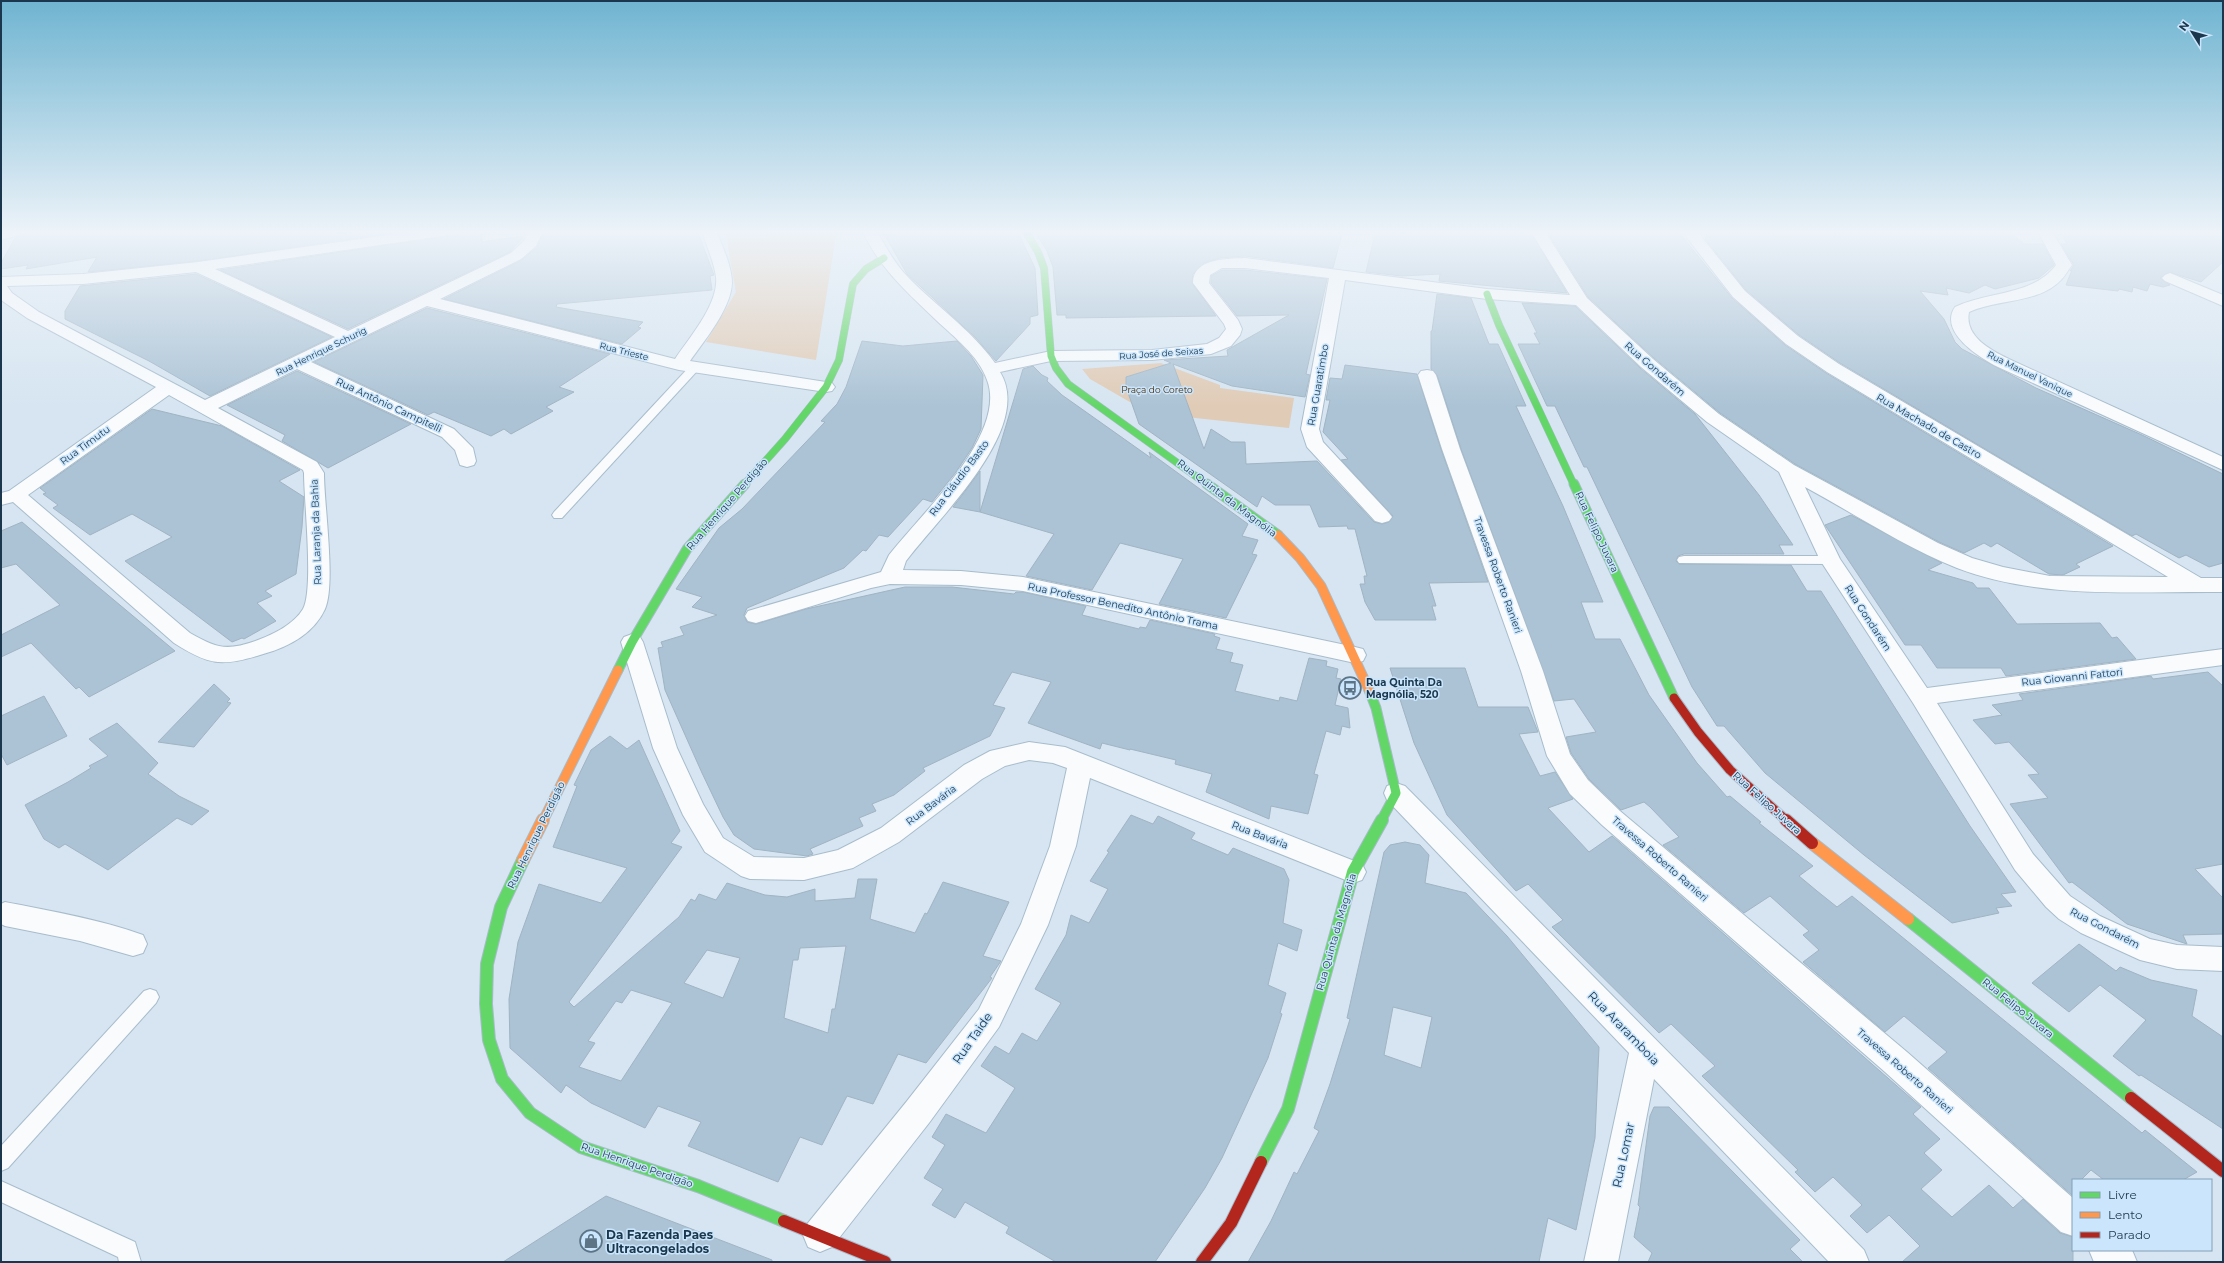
<svg xmlns="http://www.w3.org/2000/svg" width="2224" height="1263" viewBox="0 0 2224 1263" font-family="Montserrat,sans-serif">
<rect width="100%" height="100%" fill="#d6e5f1"/>
<g fill="#e0cbb6">
<polygon points="725,230 837,230 816,360 706,342 736,292"/>
<polygon points="1161,363 1220,385 1220,388 1294,398 1289,428 1149,413 1090,379 1082,369"/>
</g>
<g fill="#abc3d5" stroke="#a0b4c3" fill-rule="evenodd">
<polygon points="29,230 337,230 336,233 346,232 345,236 390,230 415,230 198,261 88,272 97,257 26,269 28,265 1,269 1,263 15,238 26,234"/>
<polygon points="463,230 481,230 482,242 524,236 510,252 348,329 220,270 455,235 461,234"/>
<polygon points="552,230 697,230 714,275 710,276 712,290 557,304 556,307 643,322 638,327 641,328 622,344 444,299 522,260 537,247 543,234 550,233"/>
<polygon points="882,230 1017,230 1035,268 1038,315 1030,317 1030,324 996,361 976,338 907,274"/>
<polygon points="1034,230 1343,230 1333,268 1245,256 1220,258 1204,263 1193,274 1192,283 1216,316 1066,318 1066,315 1057,315 1053,267 1047,251"/>
<polygon points="1376,230 1387,230 1389,233 1417,230 1529,230 1567,293 1439,281 1440,274 1402,276 1366,272"/>
<polygon points="1546,230 1677,230 1732,298 1785,345 1826,373 2113,546 2076,564 2080,567 2063,575 2049,574 1997,543 1991,547 1984,543 1964,553 1939,542 1795,464 1720,413 1654,358 1588,297"/>
<polygon points="1899,230 2008,230 2024,244 2043,244 2054,265 2039,278 1995,289 1985,285 1969,293 1946,288 1948,295 1920,291 1944,319 1955,342 1962,349 2036,388 2142,435 2223,474 2223,563 2209,567 2186,555 2179,558 2136,534 2132,536 1840,363 1799,335 1746,290 1705,239 1708,234 1772,233 1775,236 1836,235 1833,232"/>
<polygon points="2060,230 2128,230 2154,234 2153,232 2166,234 2165,230 2223,230 2223,262 2201,282 2169,272 2160,278 2170,285 2163,287 2150,284 2147,291 2133,287 2132,292 2119,289 2118,291 2066,285 2072,270 2070,271 2074,265 2061,244 2067,244"/>
<polygon points="1222,270 1245,270 1327,279 1306,374 1310,375 1305,397 1232,386 1173,364 1204,449 1211,429 1231,442 1245,442 1246,464 1317,461 1374,522 1382,524 1389,522 1393,516 1341,460 1348,459 1323,432 1330,400 1326,400 1330,378 1342,379 1345,365 1417,374 1441,449 1488,582 1429,583 1436,606 1432,606 1436,620 1375,620 1365,602 1360,584 1365,584 1364,576 1367,576 1355,529 1348,529 1347,526 1319,527 1310,505 1275,505 1262,496 1257,507 1139,424 1126,387 1126,377 1171,363 1164,360 1228,356 1227,350 1289,315 1237,316 1211,283 1211,276"/>
<polygon points="196,274 332,337 210,396 149,361 65,319 65,311 80,286"/>
<polygon points="1437,294 1471,298 1489,344 1498,344 1526,406 1516,406 1563,506 1603,602 1581,602 1595,639 1620,639 1649,695 1697,763 1727,797 1730,796 1761,822 1759,823 1813,866 1799,876 1817,891 1837,907 1852,896 2142,1133 2145,1130 2197,1172 2183,1180 2104,1180 2091,1170 2081,1180 2073,1180 2073,1196 1928,1068 1947,1052 1904,1016 1885,1032 1803,962 1819,950 1803,935 1809,931 1770,896 1744,913 1663,845 1679,837 1650,807 1644,802 1621,810 1589,779 1571,753 1566,737 1596,732 1574,699 1554,701 1461,449 1437,375 1431,369 1431,331 1432,331"/>
<polygon points="1522,303 1575,306 1640,368 1695,414 1759,495 1793,545 1779,545 1784,554 1684,554 1678,556 1676,561 1679,564 1791,565 1807,591 1821,591 1970,826 2016,892 2001,894 2012,906 1996,908 1999,913 1952,923 1864,855 1765,773 1724,726 1717,726 1692,687 1587,467 1584,467 1555,406 1547,406 1518,344 1540,344 1534,333 1537,333"/>
<polygon points="427,308 610,354 559,387 574,392 546,407 553,411 511,434 504,429 491,436 434,412 428,415 314,362"/>
<polygon points="862,341 903,346 957,341 971,356 983,375 981,429 972,448 956,472 932,502 923,499 888,537 879,535 866,551 863,550 844,568 747,608 744,615 747,622 756,624 806,609 905,587 952,587 1014,594 1016,592 1023,592 1086,606 1082,615 1139,629 1140,627 1146,628 1150,620 1215,634 1214,636 1220,638 1216,649 1233,653 1230,662 1243,665 1235,691 1279,701 1280,697 1297,701 1309,658 1327,661 1326,666 1338,669 1336,678 1341,679 1335,705 1348,708 1350,728 1342,726 1340,735 1326,731 1314,774 1318,775 1308,814 1271,806 1269,819 1206,792 1212,774 1175,764 1176,760 1130,749 1130,750 1102,743 1100,749 1028,723 1051,682 1012,672 993,705 1005,708 990,736 923,768 925,771 894,795 872,804 876,811 859,818 863,826 810,849 813,854 807,856 754,849 734,835 723,817 702,773 665,690 658,648 663,647 661,642 684,635 680,627 717,615 692,607 702,597 676,589 719,528 742,509 825,422 821,421 837,404 846,387"/>
<polygon points="1033,366 1042,375 1048,378 1047,381 1062,395 1151,458 1149,452 1248,524 1242,536 1258,540 1252,554 1257,555 1226,618 1159,604 1183,559 1120,543 1092,590 1026,576 1054,534 980,512 1023,369"/>
<polygon points="297,371 411,424 328,468 282,441 285,435 227,405"/>
<polygon points="152,409 222,426 300,470 279,481 304,497 302,527 296,574 265,591 272,596 257,603 276,621 244,639 242,638 232,642 125,561 172,537 132,514 90,535 53,508 58,505 43,494 46,493 40,488"/>
<polygon points="980,471 980,512 953,507 960,498"/>
<polygon points="1851,515 1942,563 1928,570 1973,583 1977,588 1989,588 2017,624 2100,623 2112,638 2117,637 2136,659 2006,676 2001,668 1937,668 1921,645 1905,645 1825,525"/>
<polygon points="22,522 90,580 175,651 89,697 79,687 76,689 31,643 1,657 1,635 60,605 16,564 1,568 1,531"/>
<polygon points="1390,668 1465,668 1478,707 1528,707 1538,732 1519,734 1540,776 1555,772 1573,799 1548,808 1589,852 1612,836 1921,1107 1913,1114 1940,1139 1924,1153 1942,1170 1921,1189 1952,1217 1989,1185 2013,1208 2023,1199 2060,1233 2073,1237 2073,1262 1902,1262 1920,1246 1889,1215 1867,1233 1850,1216 1862,1205 1833,1177 1815,1192 1795,1172 1798,1170 1702,1076 1715,1066 1671,1024 1659,1033 1552,927 1563,920 1528,884 1516,891 1447,815 1414,743"/>
<polygon points="2208,672 2223,686 2223,864 2195,869 2223,898 2223,934 2183,935 2187,944 2127,924 2072,882 2069,883 2010,804 2048,798 2028,775 2039,774 2009,742 1995,744 1973,720 2002,715 1992,705 2023,700 2019,694 2151,676 2153,679"/>
<polygon points="214,684 230,699 227,702 231,703 194,747 158,742"/>
<polygon points="44,696 67,736 7,765 1,754 1,716"/>
<polygon points="117,723 158,763 148,774 179,796 209,811 192,825 177,818 108,870 65,844 59,848 44,839 25,805 68,782 91,768 89,766 108,756 89,739"/>
<path d="M610,736L627,749L639,740L680,831L671,843L682,847L569,1002L574,1007L679,917L691,899L695,901L699,894L716,900L727,883L765,895L787,897L815,889V901L855,898L858,879H877L870,919L915,933L925,913L927,914L943,882L1009,902L983,956L1001,961L990,977L992,978L926,1063L898,1054L873,1104L847,1096L822,1145L800,1137L778,1182L688,1146L701,1122L658,1106L645,1128L591,1103L566,1085L561,1093L510,1048L509,999L518,942L539,884L601,903L627,868L553,847L577,786L574,785L591,750ZM846,946L835,1009H832L828,1033L784,1018L793,960H798L800,948ZM707,950L740,958L723,998L684,983ZM631,990L672,1003L621,1081L579,1067L595,1043L588,1041L616,1001L622,1003Z"/>
<polygon points="1131,815 1153,824 1158,816 1195,833 1191,839 1228,855 1233,848 1284,869 1289,880 1283,923 1302,930 1297,951 1278,943 1268,985 1286,993 1280,1013 1282,1014 1268,1058 1222,1158 1205,1188 1155,1262 1056,1262 1006,1233 1009,1227 965,1202 955,1218 932,1205 943,1189 924,1178 945,1145 932,1137 946,1114 986,1133 1015,1088 981,1066 995,1046 1009,1054 1022,1033 1037,1041 1061,1003 1035,989 1066,935 1071,915 1089,923 1108,889 1090,881 1109,852 1107,851"/>
<path d="M1405,842L1420,845L1429,855L1425,883L1466,893L1507,936L1599,1047L1595,1138L1576,1230L1548,1218L1539,1262H1248L1271,1221L1294,1172L1297,1174L1319,1131L1314,1128L1330,1084L1350,1019L1347,1018L1384,852L1390,845ZM1393,1007L1432,1017L1421,1068L1384,1055Z"/>
<polygon points="2079,944 2116,971 2120,967 2151,980 2197,990 2192,1016 2223,1037 2223,1129 2141,1075 2139,1076 2113,1056 2146,1020 2100,985 2069,1012 2032,983"/>
<polygon points="1654,1107 1669,1107 1800,1240 1790,1249 1803,1262 1648,1262 1652,1253 1634,1237 1640,1207 1638,1205 1650,1116"/>
<polygon points="606,1196 772,1260 772,1262 503,1262"/>
</g>
<g fill="none" stroke-linecap="round" stroke-linejoin="round">
<g stroke="#a8bccc" stroke-width="2">
<g id="lane">
<polygon points="695,364 699,365 700,367 699,369 562,518 554,518 552,515 554,512 691,365"/>
<polygon points="1684,556 1830,556 1837,560 1830,564 1679,563 1677,560 1679,557"/>
<polygon points="150,989 156,991 159,997 156,1003 8,1168 1,1171 1,1146 144,991"/>
<polygon points="1,1181 135,1242 141,1262 119,1262 118,1257 1,1202"/>
</g>
</g>
<g stroke="#a8bccc" stroke-width="2">
<g id="street">
<polygon points="6,230 28,230 26,233 1,240 1,231"/>
<path d="M425,230H462L460,233L455,234L215,269L348,331L511,253L524,241L529,230H543L536,246L521,259L440,299L675,359C689,338 719,304 716,277C714,261 706,246 702,230H716C722,246 732,266 732,283C731,309 704,341 690,361L826,382L832,383L835,387L832,391L826,392L679,370L427,306L311,362L454,429L473,448L476,461L474,465L467,467L460,465L455,450L442,437L297,369L218,408L317,462L324,473C324,505 336,584 325,609C313,635 286,648 260,655C221,667 209,665 174,643L13,502L1,505V493L9,491L156,387L27,318L1,300V277L83,274L198,262ZM196,272L335,337L205,400L39,312L12,293L7,286L83,284ZM169,395L303,470L304,473C304,501 314,589 303,609C294,624 274,634 258,640C227,651 218,649 190,633L28,495Z"/>
<path d="M862,230H876C885,245 893,261 905,274C934,305 970,328 995,363L1051,351L1152,350L1207,344L1219,338L1226,329L1224,324L1193,283C1193,258 1227,259 1245,258L1487,289L1570,295L1530,230H1544L1587,298L1653,359L1719,414L1794,465L1938,543L1972,558L2003,567L2050,576L2168,577L1827,372L1786,344L1733,297L1681,230H1696L1745,291L1798,336L1839,364L2201,578H2223V592C2135,591 2041,600 1957,568C1904,547 1855,514 1805,487L1840,559L1927,688L2223,649V665L1937,703L2033,854L2070,896L2100,916L2150,939L2177,945L2223,947V971L2177,969L2140,960L2081,933L2059,919L2046,907L2015,870L1913,703L1820,560L1779,472L1707,422L1641,367L1576,305L1487,299L1345,280L1319,429L1323,442L1389,513L1392,517L1389,521L1382,523L1375,521L1307,447L1301,429L1329,278L1245,268H1222L1210,275L1209,283L1238,320L1242,329L1240,335L1231,346L1211,354L1152,360L1051,361L1000,372C1035,428 938,518 906,561L903,570L961,571L1023,577L1355,647L1363,649L1366,655L1363,661L1355,663L1023,591L961,585L890,584L871,588L756,623L748,621L745,616L748,611L881,572L889,555C920,515 1008,434 987,380C979,356 954,337 936,320C906,291 880,269 862,230Z"/>
<path d="M2037,230H2051L2072,265C2068,270 2065,276 2061,280C2038,304 1997,299 1969,312C1964,337 1992,351 2011,360L2223,457V470L1998,367C1980,358 1938,332 1955,307C1988,291 2033,296 2056,265Z"/>
<polygon points="2170,273 2223,295 2223,306 2165,281 2162,278 2165,275"/>
<polygon points="1427,370 1433,371 1436,375 1460,449 1543,671 1570,754 1588,780 1620,811 1907,1052 2073,1198 2073,1236 2061,1232 1885,1072 1602,825 1570,794 1547,756 1521,671 1442,449 1418,375 1421,371"/>
<polygon points="632,634 640,637 643,642 677,748 703,804 723,838 754,857 804,858 838,850 881,828 964,765 990,751 1029,742 1065,747 1362,864 1366,872 1362,880 1353,883 1090,778 1076,846 1048,925 999,1027 929,1123 832,1247 820,1252 808,1247 803,1235 808,1223 907,1101 979,1009 1021,924 1050,846 1067,768 1053,763 1029,760 1005,766 982,779 899,842 853,868 804,880 750,879 741,876 705,852 683,815 653,748 621,642 624,637"/>
<polygon points="1396,783 1405,786 1864,1250 1869,1262 1829,1262 1654,1079 1618,1262 1584,1262 1629,1053 1387,800 1384,793 1387,786"/>
<path d="M5,902C51,911 98,919 143,935L147,944L143,953L133,956L80,941L5,926L1,924V904Z"/>
<polygon points="2089,1250 2132,1250 2137,1262 2094,1262"/>
</g>
</g>
<g stroke="#a8bccc" stroke-width="8">
<g id="fast-far2">
<polyline points="1025,230 1038,252 1044,268 1051,356 1056,368 1068,384 1208,485"/>
<polyline points="1487,294 1499,325 1574,485"/>
<polyline points="744,485 785,439 826,387 839,360 853,284 866,269 884,258"/>
</g>
</g>
<g stroke="#a8bccc" stroke-width="11">
<g id="fast-far1">
<polyline points="1207,484 1278,535"/>
<polyline points="1574,484 1674,698"/>
<polyline points="618,670 632,642 687,549 745,484"/>
<polyline points="1369,690 1376,708 1396,793 1381,821"/>
</g>
</g>
<g stroke="#a8bccc" stroke-width="14">
<g id="fast">
<polyline points="523,860 501,907 487,964 486,1004 489,1040 502,1079 530,1113 581,1147 698,1186 784,1221"/>
<polyline points="1908,919 2131,1098"/>
<polyline points="1261,1162 1288,1109 1353,872 1382,820"/>
</g>
</g>
<g stroke="#a8bccc" stroke-width="11">
<g id="slow-far1">
<polyline points="1278,535 1300,558 1321,586 1369,690"/>
<polyline points="543,821 618,670"/>
</g>
</g>
<g stroke="#a8bccc" stroke-width="14">
<g id="slow">
<polyline points="1812,843 1908,919"/>
<polyline points="523,860 543,820"/>
</g>
</g>
<g stroke="#a8bccc" stroke-width="11">
<polyline id="jam-far1" points="1674,698 1698,732 1730,770 1787,821"/>
</g>
<g stroke="#a8bccc" stroke-width="14">
<g id="jam">
<polyline points="1786,820 1812,843"/>
<polyline points="2131,1098 2223,1171"/>
<polyline points="784,1221 885,1262"/>
<polyline points="1202,1262 1231,1223 1261,1162"/>
</g>
</g>
<use href="#lane" fill="#f9fbfd" fill-rule="evenodd"/>
<use href="#street" fill="#f9fbfd" fill-rule="evenodd"/>
<use href="#fast-far2" stroke="#63d668" stroke-width="7"/>
<use href="#fast-far1" stroke="#63d668" stroke-width="9"/>
<use href="#fast" stroke="#63d668" stroke-width="12"/>
<use href="#slow-far1" stroke="#ff974d" stroke-width="9"/>
<use href="#slow" stroke="#ff974d" stroke-width="12"/>
<use href="#jam-far1" stroke="#b3261e" stroke-width="9"/>
<use href="#jam" stroke="#b3261e" stroke-width="12"/>
</g>
<linearGradient id="sky" x2="0" y2="1"><stop stop-color="#6fb4d1"/><stop offset="0.57" stop-color="#edf3f9"/><stop offset="1" stop-color="#edf3f9" stop-opacity="0"/></linearGradient>
<rect width="2224" height="407" fill="url(#sky)"/>
<defs>
<g id="bus-ring" transform="scale(1.15)"><circle r="9.5" fill="#cbe6fc" stroke="#5c7486" stroke-width="1.5"/><path d="M-5-6H5V4H4V6H2V4H-2V6H-4V4H-5ZM-3.5-4V0h7V-4ZM-3.5 1.2v1.5H-2V1.2ZM2 1.2v1.5H3.5V1.2Z" fill="#5c7486"/></g>
<g id="shop-ring" transform="scale(1.15)"><circle r="9.5" fill="#cbe6fc" stroke="#5c7486" stroke-width="1.5"/><path d="M-5-2.5h2.3a2.7 3.5 0 0 1 5.4 0H5L5.5 6h-11ZM-1.5-2.5h3a1.5 2.3 0 0 0-3 0Z" fill="#5c7486"/></g>
</defs>
<g fill-rule="evenodd">
<use href="#bus-ring" x="1350" y="688"/>
<use href="#shop-ring" x="591" y="1241"/>
</g>
<g text-anchor="middle" dominant-baseline="central" stroke-width="3" stroke-linejoin="round" paint-order="stroke">
<g font-size="9" fill="#1a374d" stroke="#cbe6fc">
<text transform="translate(321 351) rotate(-26)">Rua Henrique Schurig</text>
<text transform="translate(624 351) rotate(14)">Rua Trieste</text>
<text transform="translate(1161 353) rotate(-4)">Rua José de Seixas</text>
<text transform="translate(2030 374) rotate(26)">Rua Manuel Vanique</text>
</g>
<g font-size="9" fill="#482a08" stroke="#cbe6fc">
<text x="1157" y="389">Praça do Coreto</text>
</g>
<g font-size="10" fill="#1a374d" stroke="#cbe6fc">
<text transform="translate(1655 369) rotate(41)">Rua Gondarém</text>
<text transform="translate(1318 385) rotate(-80)">Rua Guaratimbo</text>
<text transform="translate(389 405) rotate(25)">Rua Antônio Campitelli</text>
<text transform="translate(1929 426) rotate(30)">Rua Machado de Castro</text>
<text transform="translate(85 445) rotate(-36)">Rua Timutu</text>
<text transform="translate(959 478) rotate(-53)">Rua Cláudio Basto</text>
<text transform="translate(1227 498) rotate(37)">Rua Quinta da Magnólia</text>
<text transform="translate(727 504) rotate(-49)">Rua Henrique Perdigão</text>
<text transform="translate(316 532) rotate(-92)">Rua Laranja da Bahia</text>
<text transform="translate(1597 532) rotate(65)">Rua Felipo Juvara</text>
<text transform="translate(1498 575) rotate(70)">Travessa Roberto Ranieri</text>
<text transform="translate(1123 606) rotate(12)">Rua Professor Benedito Antônio Trama</text>
<text transform="translate(1868 618) rotate(57)">Rua Gondarém</text>
<text transform="translate(2072 677) rotate(-6)">Rua Giovanni Fattori</text>
<text transform="translate(1767 803) rotate(42)">Rua Felipo Juvara</text>
<text transform="translate(931 805) rotate(-37)">Rua Bavária</text>
<text transform="translate(536 835) rotate(-64)">Rua Henrique Perdigão</text>
<text transform="translate(1260 835) rotate(21)">Rua Bavária</text>
<text transform="translate(1660 859) rotate(41)">Travessa Roberto Ranieri</text>
<text transform="translate(2105 928) rotate(27)">Rua Gondarém</text>
<text transform="translate(1336 932) rotate(-74)">Rua Quinta da Magnólia</text>
<text transform="translate(2018 1008) rotate(39)">Rua Felipo Juvara</text>
<text transform="translate(1905 1071) rotate(41)">Travessa Roberto Ranieri</text>
<text transform="translate(637 1165) rotate(19)">Rua Henrique Perdigão</text>
</g>
<g font-size="10" font-weight="bold" fill="#1a374d" stroke="#cbe6fc" text-anchor="start">
<text x="1366" y="682">Rua Quinta Da<tspan x="1366" dy="12">Magnólia, 520</tspan></text>
</g>
<g font-size="12" fill="#1a374d" stroke="#cbe6fc">
<text transform="translate(1624 1028) rotate(46)">Rua Araramboia</text>
<text transform="translate(972 1038) rotate(-55)">Rua Taide</text>
<text transform="translate(1623 1155) rotate(-78)">Rua Lomar</text>
</g>
<g font-size="12" font-weight="bold" fill="#1a374d" stroke="#cbe6fc" text-anchor="start">
<text x="606" y="1234">Da Fazenda Paes<tspan x="606" dy="14">Ultracongelados</tspan></text>
</g>
</g>
<rect width="2224" height="1263" fill="none" stroke="#1a374d" stroke-width="4"/>
<rect x="2072" y="1179" width="140" height="72" fill="#cbe6fc" stroke="#84a0b6"/>
<rect x="2080" y="1192" width="20" height="6" fill="#63d668" stroke="#84a0b6"/>
<text x="2108" y="1199" font-size="12" fill="#1a374d">Livre</text>
<rect x="2080" y="1212" width="20" height="6" fill="#ff974d" stroke="#84a0b6"/>
<text x="2108" y="1219" font-size="12" fill="#1a374d">Lento</text>
<rect x="2080" y="1232" width="20" height="6" fill="#b3261e" stroke="#84a0b6"/>
<text x="2108" y="1239" font-size="12" fill="#1a374d">Parado</text>
<g transform="translate(2192 32) rotate(307)" stroke="#cbe6fc" stroke-width="3" paint-order="stroke">
<path d="M0-3L7 15L0 10L-7 15Z" fill="#1a374d"/>
<text y="-6" font-size="11" font-weight="bold" text-anchor="middle" fill="#1a374d">N</text>
</g>
</svg>
